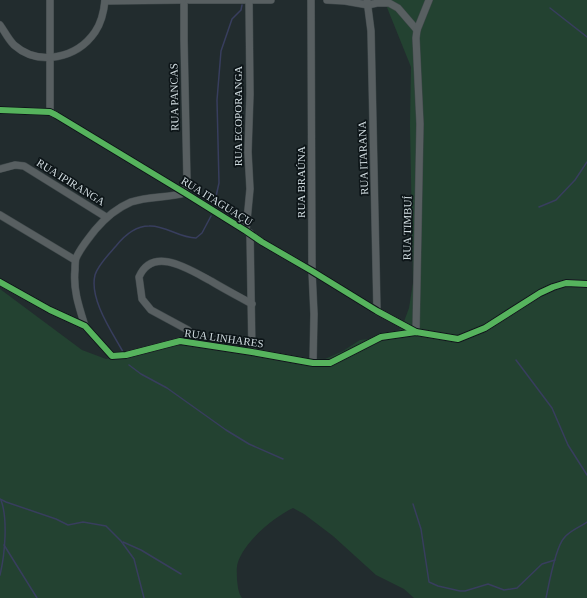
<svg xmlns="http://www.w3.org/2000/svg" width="587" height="598" viewBox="0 0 587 598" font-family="'Times New Roman',serif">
<rect width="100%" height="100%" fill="#222c2e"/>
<path fill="#234231" d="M384,0H587V598H414L404,589L376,575L333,536L304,514L293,508C274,517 245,541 238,562C236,568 237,574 237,580C238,587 238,592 242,598H0V289L82,350L106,359L126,354L156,344L232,348L288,357L325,359L343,351L360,340L382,338L395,334L402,327L409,308L413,283L410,125L411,67Z"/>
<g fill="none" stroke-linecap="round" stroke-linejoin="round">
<g stroke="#383e5e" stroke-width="1.5">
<polyline points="550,8 587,37"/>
<polyline points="215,201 219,183 217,100 221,51 232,19 241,10 242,5"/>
<polyline points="539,207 556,200 575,180 587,162"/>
<path d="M123,352C112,332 89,299 95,275C98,265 109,254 116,246C124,236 135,226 149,226C165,225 179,238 196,238L202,233L211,216"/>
<polyline points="516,360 552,408 568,445 587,475"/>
<polyline points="129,365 141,374 167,388 226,430 249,444 283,459"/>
<polyline points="0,499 6,502 56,519 68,525 83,522 106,526 121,541 134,559 144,598"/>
<polyline points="413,504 421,529 429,582 438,586 460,591 465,591 488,584 504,590 517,588 542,564 555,560"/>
<polyline points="123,542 141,550 181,574"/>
<polyline points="4,545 37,598"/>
<path d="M0,575C5,554 8,519 1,500"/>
<path d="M546,598C549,584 555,548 564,538C569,531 580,527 587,522"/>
</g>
<g stroke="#3f484a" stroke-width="8">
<g id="minor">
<polyline points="50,0 50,112"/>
<polyline points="184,0 184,40 187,181 185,193"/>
<polyline points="189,0 271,0"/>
<polyline points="311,0 312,271 314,314 313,363"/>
<polyline points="327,0 345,1 368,5 377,3 389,3 398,8 417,30"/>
<polyline points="367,0 371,31 377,311"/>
<polyline points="105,1 182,0"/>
<path d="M0,25C5,32 8,39 14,45C39,67 77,58 95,32C102,22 104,11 105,0"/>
<polyline points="0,110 50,112 56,115 185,193 246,231 262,242 312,271 377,311 416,332"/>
<polyline points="0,169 15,165 24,166 106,217"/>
<polyline points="0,215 75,260"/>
<polyline points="246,231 250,189 248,152 250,94 249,0"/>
<polyline points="250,233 252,352"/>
<polyline points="0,282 50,310 85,326 112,356 126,355 180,341 252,352 313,363 330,363 381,337 416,332 458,339 485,328 540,293 553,287 566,283 587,284"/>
<path d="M85,326C79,307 73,290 75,270C75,266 75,261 76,258C81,247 89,238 95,230C105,218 117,208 131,202C149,196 168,198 185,193"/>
<polyline points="416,332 420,124 416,38 417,30 429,0"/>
<path d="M195,343L188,330L151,310L142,299L139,277C153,245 190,270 211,281C224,289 238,296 252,304"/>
</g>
</g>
<use href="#minor" stroke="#585f61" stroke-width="7"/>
<g stroke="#0d1518" stroke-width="8">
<g id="cycleway">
<polyline points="0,110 50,112 56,115 185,193 246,231 262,242 312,271 377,311 416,332"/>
<polyline points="0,282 50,310 85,326 112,356 126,355 180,341 252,352 313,363 330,363 381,337 416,332 458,339 485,328 540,293 553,287 566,283 587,284"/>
</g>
</g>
<use href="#cycleway" stroke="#56b35d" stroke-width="6"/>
</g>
<g text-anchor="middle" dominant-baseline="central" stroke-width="3.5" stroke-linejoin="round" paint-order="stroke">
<g font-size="11" fill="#d1dce0" stroke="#0d1518">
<text transform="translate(174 97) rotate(-91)">RUA PANCAS</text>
<text transform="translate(238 116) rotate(-90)">RUA ECOPORANGA</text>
<text transform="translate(363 158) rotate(-92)">RUA ITARANA</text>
<text transform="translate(71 182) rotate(32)">RUA IPIRANGA</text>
<text transform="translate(301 182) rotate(-90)">RUA BRAÚNA</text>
<text transform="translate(217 201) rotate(32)">RUA ITAGUAÇU</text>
<text transform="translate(407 228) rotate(-89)">RUA TIMBUÍ</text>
<text transform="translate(224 338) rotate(8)">RUA LINHARES</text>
</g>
</g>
</svg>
